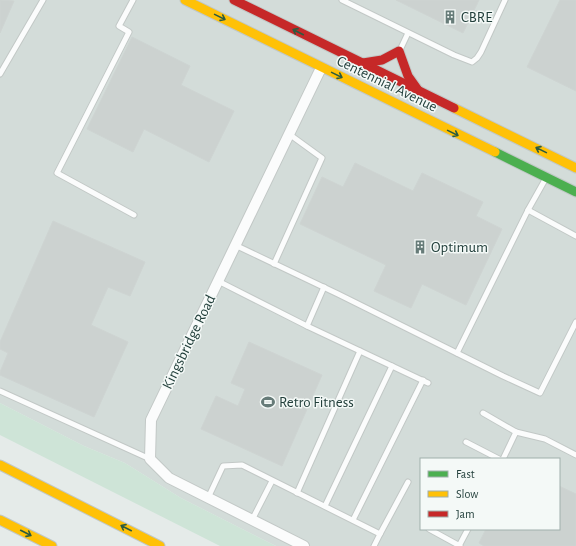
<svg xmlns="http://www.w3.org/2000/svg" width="576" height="546" viewBox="0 0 576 546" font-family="'Alegreya Sans',sans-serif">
<rect width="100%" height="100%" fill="#e5ebe9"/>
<path fill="#d3dcd9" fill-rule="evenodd" d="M0,0H576V546H276L181,498L125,463L84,446L0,403ZM421,459H559V529H421Z"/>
<polygon fill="#cee4d7" points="0,403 84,446 125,463 181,498 276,546 220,546 0,435"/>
<g fill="#ccd2d0" stroke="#ced4d2">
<polygon points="0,0 14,1 0,33"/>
<polygon points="396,0 479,0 463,33"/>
<polygon points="560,0 576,0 576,91 527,67"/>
<polygon points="132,37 190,66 181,85 234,111 209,162 144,129 133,152 87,129"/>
<polygon points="355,163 413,191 422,173 483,202 476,216 502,229 466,305 422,284 411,308 374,291 386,265 300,224 322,177 343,187"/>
<polygon points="53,221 145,262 130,296 108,287 91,325 128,342 94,417 0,375 0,372 8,353 0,349 0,342"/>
<polygon points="249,342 322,375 282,466 201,429 216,396 238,406 245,389 231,383"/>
<polygon points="559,486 576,494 576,546 484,546 479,543 486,529 559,529"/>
</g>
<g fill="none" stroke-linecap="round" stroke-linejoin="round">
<g stroke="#c2c8c6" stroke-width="7">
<g id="lane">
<polyline points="133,0 119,26 129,32 57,173 134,215"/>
<polyline points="342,0 454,55 472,62 477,58 481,52 505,0"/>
<polyline points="400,50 408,33"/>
<polyline points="0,74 43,0"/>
<polyline points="528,210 576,236"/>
<polyline points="235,245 338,294 503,376 540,393 576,322"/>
<polyline points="274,264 322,158 289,134"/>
<polyline points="218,281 307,326 428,383"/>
<polyline points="307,326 324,287"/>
<polyline points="457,353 528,210 546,178"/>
<polyline points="0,391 150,459"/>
<polyline points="483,413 516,432"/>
<polyline points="466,442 499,459"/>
<polyline points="503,459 516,432 545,439 576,455"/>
<polyline points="297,493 360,351"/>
<polyline points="208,498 223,466 242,465 380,534 374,546"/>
<polyline points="325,506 392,366"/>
<polyline points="252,520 272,481"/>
<polyline points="353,520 423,380"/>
<polyline points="429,529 460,546"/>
<polyline points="380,534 408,482"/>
<polyline points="459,546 468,529"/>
</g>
</g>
<g stroke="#c2c8c6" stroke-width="12">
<polyline id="street" points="304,546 169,478 150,459 151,420 321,68"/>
</g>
<g stroke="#c1c8c6" stroke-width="11">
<polyline id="fast" points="495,152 576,192"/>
</g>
<g stroke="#c1c8c6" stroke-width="11">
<g id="slow">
<polyline points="185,0 495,152"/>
<polyline points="454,108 576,168"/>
<polyline points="0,465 160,546"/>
<polyline points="0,520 52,546"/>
</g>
</g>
<g stroke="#c1c8c6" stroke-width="11">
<g id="jam">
<polyline points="234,0 454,108"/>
<polyline points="363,63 382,60 399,51 408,76 418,90"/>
</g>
</g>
<use href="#lane" stroke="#fbfcfc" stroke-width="5"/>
<use href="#street" stroke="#fbfcfc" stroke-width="10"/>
<use href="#fast" stroke="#4caf50" stroke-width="9"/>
<use href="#slow" stroke="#ffc107" stroke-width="9"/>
<use href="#jam" stroke="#c62828" stroke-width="9"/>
</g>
<defs><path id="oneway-shaft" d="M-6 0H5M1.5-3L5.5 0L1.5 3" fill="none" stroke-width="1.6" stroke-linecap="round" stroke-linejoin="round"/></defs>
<g stroke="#2c5b40">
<use href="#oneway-shaft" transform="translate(220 17) rotate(26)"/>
<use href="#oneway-shaft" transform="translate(298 32) rotate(-153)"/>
<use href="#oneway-shaft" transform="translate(337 75) rotate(26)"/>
<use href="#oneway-shaft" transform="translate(453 133) rotate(26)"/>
<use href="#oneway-shaft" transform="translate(541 150) rotate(-154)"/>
<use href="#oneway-shaft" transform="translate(126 528) rotate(-153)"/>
<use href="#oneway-shaft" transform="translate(26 533) rotate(27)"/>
</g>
<defs>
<g id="building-bare" transform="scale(1.08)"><path d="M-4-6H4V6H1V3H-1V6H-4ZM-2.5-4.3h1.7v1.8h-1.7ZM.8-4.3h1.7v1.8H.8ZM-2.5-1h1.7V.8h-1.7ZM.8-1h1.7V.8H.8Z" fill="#667b78" stroke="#f4f9f7" stroke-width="2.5" paint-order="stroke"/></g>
<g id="stadium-bare" transform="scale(1.08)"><path d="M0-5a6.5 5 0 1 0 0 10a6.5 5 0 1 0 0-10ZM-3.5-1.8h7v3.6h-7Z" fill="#667b78" stroke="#f4f9f7" stroke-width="2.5" paint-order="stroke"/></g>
</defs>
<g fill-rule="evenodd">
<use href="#building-bare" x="450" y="17"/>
<use href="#building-bare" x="420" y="247"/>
<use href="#stadium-bare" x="268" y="402"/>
</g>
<g text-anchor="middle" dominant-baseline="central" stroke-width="3" stroke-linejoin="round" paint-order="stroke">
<g font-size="15" fill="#223f3b" stroke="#f4f9f7" text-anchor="start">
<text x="461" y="17">CBRE</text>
<text x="431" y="247">Optimum</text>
<text x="279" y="402">Retro Fitness</text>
</g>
<g font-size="15" fill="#223f3b" stroke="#f4f9f7">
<text transform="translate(387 84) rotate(26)">Centennial Avenue</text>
<text transform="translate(189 342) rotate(-64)">Kingsbridge Road</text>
</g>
</g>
<rect x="420" y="458" width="140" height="72" fill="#f4f9f7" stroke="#a0afac"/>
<rect x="428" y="471" width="20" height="6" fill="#4caf50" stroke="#a0afac"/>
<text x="456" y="478" font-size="12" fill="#223f3b">Fast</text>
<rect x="428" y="491" width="20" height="6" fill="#ffc107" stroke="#a0afac"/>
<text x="456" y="498" font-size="12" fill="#223f3b">Slow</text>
<rect x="428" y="511" width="20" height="6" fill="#c62828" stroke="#a0afac"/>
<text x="456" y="518" font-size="12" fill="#223f3b">Jam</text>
</svg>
